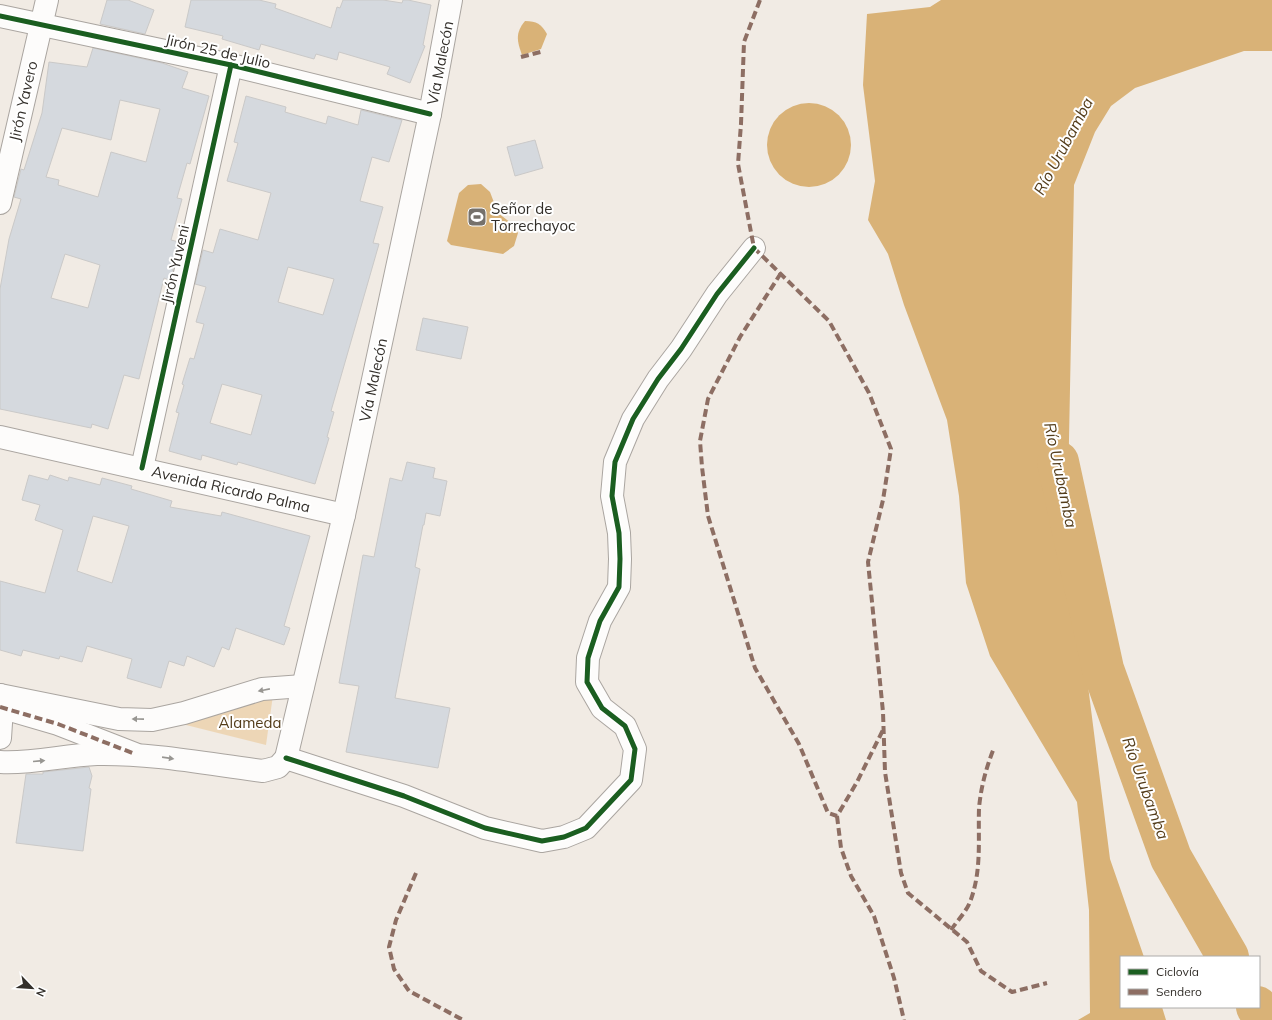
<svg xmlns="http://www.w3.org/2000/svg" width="1272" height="1020" viewBox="0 0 1272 1020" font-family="Mulish,sans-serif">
<rect width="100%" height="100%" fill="#f1ebe4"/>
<polygon fill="#edd6b6" points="273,695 266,745 182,724"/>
<g fill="#d9b277">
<polygon points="941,0 1272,0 1272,51 1244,51 1135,88 1111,106 1095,132 1074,185 1068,491 1085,662 1110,859 1144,957 1121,957 1121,1007 1162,1007 1166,1020 1078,1020 1090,1013 1089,910 1077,802 990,656 966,583 959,496 947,420 904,305 888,254 868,220 875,181 863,85 867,14 930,7"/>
<path d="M525,21C537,21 541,24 547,34L541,49L522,55C517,41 515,33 525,21Z"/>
<circle cx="809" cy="145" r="42"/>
<polygon points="481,184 490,192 498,213 511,223 518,233 514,246 503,254 451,245 447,241 459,193 468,185"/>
</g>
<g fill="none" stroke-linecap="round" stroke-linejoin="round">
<g stroke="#d9b277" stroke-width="42">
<polyline points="1058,462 1103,669 1171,858 1228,957"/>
<polyline points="1257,1007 1265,1020"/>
</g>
</g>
<g fill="#d5d9de" stroke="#cac9c8" fill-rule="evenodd">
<polygon points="107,0 128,0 154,10 145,34 100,24"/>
<polygon points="191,0 259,0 276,4 275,8 331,28 337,7 340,8 343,0 383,0 402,3 403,0 408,0 431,5 423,45 425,46 410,83 387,74 390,67 339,52 337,60 316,54 314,59 261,44 259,50 222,39 223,36 185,27"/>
<path d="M93,48L162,63L188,72L182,88L209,96L190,164L187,163L177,198L182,199L171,240L179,242L171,278L169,280L164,278L139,379L124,375L108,429L92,424L91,428L0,409V289L9,239L21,199L14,197L21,169L24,170L42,113L49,62L87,67ZM120,100L160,109L146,162L111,152L98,197L58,185L59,180L46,177L62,128L111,140ZM65,254L100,265L88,308L51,298Z"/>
<path d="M246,96L286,107L285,112L326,124L328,116L358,125L361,110L402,120L389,162L372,157L360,201L383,207L373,243L379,244L331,411L334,412L327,437L329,438L315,484L238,462L237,465L202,455L201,460L169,451L179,413L176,412L184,385L182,384L190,358L194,359L204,324L196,322L206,287L195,284L203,250L213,253L220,229L258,240L271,193L227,181L238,143L234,142ZM288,267L334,279L323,315L278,302ZM222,384L262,395L251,435L210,423Z"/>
<polygon points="535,140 543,168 515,176 507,147"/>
<polygon points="423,318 468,327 461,359 416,350"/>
<polygon points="407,462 435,468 433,478 447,481 440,516 426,513 424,525 423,525 415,567 420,569 395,698 450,708 438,768 346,752 359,686 339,683 363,555 374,557 390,478 402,481"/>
<path d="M29,475L48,480L50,475L68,481L69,477L100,485L102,478L132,486L131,489L172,501L170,507L221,516L222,512L310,536L284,626L290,628L284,645L236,628L229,650L222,647L214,667L187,656L184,666L169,661L161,688L127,678L132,659L87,646L82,662L60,656L59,659L23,650L21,656L0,650V581L45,593L63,530L35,520L40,505L22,500ZM93,516L129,526L112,583L77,571Z"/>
<polygon points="89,767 92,776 89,788 91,789 83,851 16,843 26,774 43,774 43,772"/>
</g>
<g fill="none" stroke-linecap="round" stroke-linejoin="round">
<g stroke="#aaa5a0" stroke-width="24">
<g id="street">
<polyline points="0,16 231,65 430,114"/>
<polyline points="0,203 47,0"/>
<polyline points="0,437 344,515"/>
<polyline points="142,468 231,65"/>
<polyline points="0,707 58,724 135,754"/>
<polyline points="286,758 404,796 485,828 542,841 564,837 586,828 631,780 635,749 625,726 602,708 587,682 588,658 600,621 619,587 620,559 619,533 612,496 615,462 633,419 658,379 681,349 717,294 754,248"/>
</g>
</g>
<g stroke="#aaa5a0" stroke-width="24">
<g id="primary">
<polyline points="0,695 119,719 152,720 184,713 262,689 303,686"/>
<polyline points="0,738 2,708 0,695"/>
<path d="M0,762C33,764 64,755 97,754C152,753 208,764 263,771L278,767L286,758L344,515L430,114L451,0"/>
</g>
</g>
<use href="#street" stroke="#fdfcfb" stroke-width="22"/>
<use href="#primary" stroke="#fdfcfb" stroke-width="22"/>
<g stroke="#8d6e63" stroke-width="4" stroke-dasharray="8 4" stroke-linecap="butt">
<polyline points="760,0 744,42 741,124 738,164 754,248 829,321 869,393 891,449 883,500 868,562 883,712 885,772 901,873 908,893 967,942 981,971 1012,992 1047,983"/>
<polyline points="521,57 544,51"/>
<polyline points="781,273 740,337 708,399 700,441 702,467 708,516 755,668 799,744 828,813 837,816 857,782 883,730"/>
<polyline points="0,707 58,724 135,754"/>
<polyline points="837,816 841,848 851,876 874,916 894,978 904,1020"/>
<polyline points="416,873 396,920 389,947 394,969 409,991 463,1020"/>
<path d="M951,930C957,921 966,912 970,902C982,871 978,839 979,808C981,787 986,768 994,748"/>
</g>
<g stroke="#fff" stroke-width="8">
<g id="cycleway">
<polyline points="0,16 231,65 430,114"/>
<polyline points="142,468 231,65"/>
<polyline points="286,758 404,796 485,828 542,841 564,837 586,828 631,780 635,749 625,726 602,708 587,682 588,658 600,621 619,587 620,559 619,533 612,496 615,462 633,419 658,379 681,349 717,294 754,248"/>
</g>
</g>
<use href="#cycleway" stroke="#1b5e20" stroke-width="5"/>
</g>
<defs><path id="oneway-solid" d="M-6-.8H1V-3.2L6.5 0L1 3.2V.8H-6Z"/></defs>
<g fill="#989692">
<use href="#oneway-solid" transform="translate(264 690) rotate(169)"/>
<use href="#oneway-solid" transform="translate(138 719) rotate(-179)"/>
<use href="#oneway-solid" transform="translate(168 758) rotate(8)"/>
<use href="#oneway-solid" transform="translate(39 761) rotate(-5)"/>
</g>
<defs>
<g id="stadium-square" transform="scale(1)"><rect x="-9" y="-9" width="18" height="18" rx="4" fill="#76716b" stroke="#fff"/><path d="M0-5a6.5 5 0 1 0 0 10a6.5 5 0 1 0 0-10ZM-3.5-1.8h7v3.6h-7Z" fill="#fff"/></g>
</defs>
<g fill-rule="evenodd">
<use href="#stadium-square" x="477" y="217"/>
</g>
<g text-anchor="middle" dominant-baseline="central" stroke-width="4" stroke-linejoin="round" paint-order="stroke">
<g font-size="15" fill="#332f2a" stroke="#fff">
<text transform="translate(218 51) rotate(13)">Jirón 25 de Julio</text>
<text transform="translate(440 63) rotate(-79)">Vía Malecón</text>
<text transform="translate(23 101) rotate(-77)">Jirón Yavero</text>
<text transform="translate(175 264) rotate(-77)">Jirón Yuveni</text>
<text transform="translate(373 380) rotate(-78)">Vía Malecón</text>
<text transform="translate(231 489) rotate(13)">Avenida Ricardo Palma</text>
</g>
<g font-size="15" fill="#332f2a" stroke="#fff" text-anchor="start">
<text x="491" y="208">Señor de<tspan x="491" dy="17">Torrechayoc</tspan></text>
</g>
<g font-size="15" fill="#533c19" stroke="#fff">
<text x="250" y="722">Alameda</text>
</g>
<g font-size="16" font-style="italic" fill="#543d1b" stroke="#fff">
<text transform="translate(1063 146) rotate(-62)">Río Urubamba</text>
<text transform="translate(1061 475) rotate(78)">Río Urubamba</text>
<text transform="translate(1146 788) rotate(70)">Río Urubamba</text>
</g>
</g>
<rect x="1120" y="956" width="140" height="52" fill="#ffffff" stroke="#adacaa"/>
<rect x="1128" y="969" width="20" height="6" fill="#1b5e20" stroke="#adacaa"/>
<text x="1156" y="976" font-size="12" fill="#332f2a">Ciclovía</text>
<rect x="1128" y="989" width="20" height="6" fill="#8d6e63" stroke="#adacaa"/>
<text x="1156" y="996" font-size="12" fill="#332f2a">Sendero</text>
<g transform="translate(32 988) rotate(115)" stroke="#ffffff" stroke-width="3" paint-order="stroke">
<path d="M0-3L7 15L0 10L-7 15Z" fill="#332f2a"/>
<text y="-6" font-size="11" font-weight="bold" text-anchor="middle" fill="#332f2a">N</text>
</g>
</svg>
